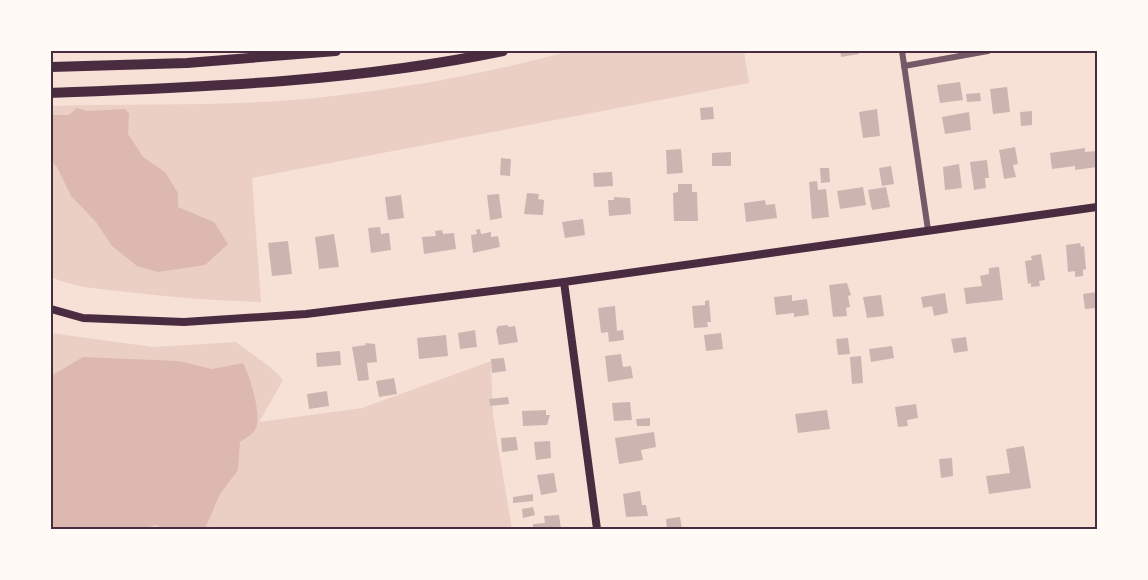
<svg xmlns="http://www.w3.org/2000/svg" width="1148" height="580" viewBox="0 0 1148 580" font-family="Raleway,sans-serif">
<rect width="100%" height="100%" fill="#f7e1d7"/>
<g fill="#ebcfc5">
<path d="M570,51H744L749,83L252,178L261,302C216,301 172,297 127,292C101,289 75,288 51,277V106C142,103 234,107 324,97C407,88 490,73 570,51Z"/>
<path d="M51,333L153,347L236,342C252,355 271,365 283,380L259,422L362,408L491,361L493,416L512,529H51Z"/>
</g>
<g fill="#dcb8b0">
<polygon points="77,108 87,111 125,109 129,114 128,134 143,157 165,172 178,193 178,207 214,222 228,244 205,265 158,272 137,266 112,246 96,222 71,196 57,167 51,161 51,115 69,115"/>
<path d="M83,357L178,361L212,369L243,363C250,376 263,417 255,430C252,435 244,439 240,442L238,470L220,494L205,529H168L155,525L144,529H51V376Z"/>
</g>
<g fill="#ccb4b1">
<polygon points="840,51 859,51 859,54 841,57"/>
<polygon points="960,82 963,100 940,103 937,85"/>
<polygon points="1007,87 1010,112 993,114 990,89"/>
<polygon points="980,93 981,101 967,102 966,94"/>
<polygon points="713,107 714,119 701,120 700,108"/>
<polygon points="877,109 880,136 863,138 859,112"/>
<polygon points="1032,111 1032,125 1021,126 1020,112"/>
<polygon points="969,112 971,130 945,134 942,117"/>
<polygon points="1015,147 1018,164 1013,165 1016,177 1004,179 999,150"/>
<polygon points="1085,148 1085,152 1097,151 1097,167 1075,170 1075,166 1052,169 1050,153"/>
<polygon points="681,149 683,173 667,174 666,150"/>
<polygon points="731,152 731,166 712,166 712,153"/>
<polygon points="501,158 511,159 510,176 500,175"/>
<polygon points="987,160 989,178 985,178 986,188 974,190 970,162"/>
<polygon points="959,164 962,188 945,190 943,167"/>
<polygon points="891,166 894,184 882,186 879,168"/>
<polygon points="820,168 829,168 830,182 821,183"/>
<polygon points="612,172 613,186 594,187 593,173"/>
<polygon points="817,181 818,190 826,189 829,217 812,219 809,182"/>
<polygon points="678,184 692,184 692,192 697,192 698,221 674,221 673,193 678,192"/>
<polygon points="863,187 866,205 840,209 837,191"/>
<polygon points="886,187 890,207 872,210 868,190"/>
<polygon points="527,193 539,194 538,199 544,200 543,215 524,214"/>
<polygon points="499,194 502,218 490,220 487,195"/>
<polygon points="401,195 404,218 388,220 385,197"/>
<polygon points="614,197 630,198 631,214 609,216 608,200 614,200"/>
<polygon points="765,200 766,205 775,204 777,218 746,222 744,203"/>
<polygon points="583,219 585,235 565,238 562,222"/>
<polygon points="380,227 381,234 389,233 391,250 371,253 368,228"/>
<polygon points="480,229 481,234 491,232 491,237 498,236 500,247 473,253 471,235 477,234 476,230"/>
<polygon points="442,230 443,234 454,233 456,249 424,254 422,237 436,236 435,231"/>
<polygon points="334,234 339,267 319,269 315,237"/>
<polygon points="288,241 292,274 272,276 268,243"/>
<polygon points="1080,243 1081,247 1084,246 1086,269 1083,270 1083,276 1075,277 1075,271 1068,272 1066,245"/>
<polygon points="1041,254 1045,280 1039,281 1040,286 1031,287 1031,283 1028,284 1025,261 1032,260 1031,256"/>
<polygon points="999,267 1003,300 966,304 964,288 982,286 980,276 989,274 989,268"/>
<polygon points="847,283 851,295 848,296 850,307 846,308 847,316 833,317 829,285"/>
<polygon points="1097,292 1097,308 1085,309 1083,294"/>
<polygon points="945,293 948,313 934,316 932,306 923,308 921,297"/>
<polygon points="792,295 792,301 807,299 809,315 794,317 794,313 776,315 774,297"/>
<polygon points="881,295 884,316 867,318 863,297"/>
<polygon points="709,300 711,322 707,322 708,327 694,328 692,306 705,305 705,301"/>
<polygon points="615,306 617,331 623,330 624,340 609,342 608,332 601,333 598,308"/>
<polygon points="508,325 508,327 515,326 518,342 499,345 496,330 498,326"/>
<polygon points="475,330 477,347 460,349 458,333"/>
<polygon points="721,333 723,349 706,351 704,335"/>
<polygon points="446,335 448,356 419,359 417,338"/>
<polygon points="966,337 968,351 954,353 951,339"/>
<polygon points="848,338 850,354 838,355 836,339"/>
<polygon points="365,343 375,344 377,362 367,363 369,380 358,381 352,347 366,345"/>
<polygon points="892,346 894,358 871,362 869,349"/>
<polygon points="340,351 341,365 317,367 316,353"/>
<polygon points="621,354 623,367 631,366 633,378 608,382 605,356"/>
<polygon points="861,356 863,383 852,384 850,357"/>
<polygon points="504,358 506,371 492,373 491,359"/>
<polygon points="394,378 397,394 379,397 376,381"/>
<polygon points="327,391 329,406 309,409 307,394"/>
<polygon points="508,397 509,404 490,406 489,399"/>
<polygon points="630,402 632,420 614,421 612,403"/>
<polygon points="916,404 918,418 907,420 908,426 898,427 895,407"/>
<polygon points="546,410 546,415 550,415 547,425 523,426 522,411"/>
<polygon points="827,410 830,429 798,433 795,414"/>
<polygon points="650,418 650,426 637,426 636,419"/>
<polygon points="654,432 656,447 641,450 643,460 619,464 615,438"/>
<polygon points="516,437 518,450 502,452 501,438"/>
<polygon points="550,441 551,458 536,460 534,442"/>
<polygon points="1024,446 1031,488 989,494 986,476 1010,473 1006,449"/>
<polygon points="952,458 953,476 941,478 939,459"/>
<polygon points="554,473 557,492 541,495 537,475"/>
<polygon points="640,491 642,505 646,505 648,516 626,517 623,494"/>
<polygon points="533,494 533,501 513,503 513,497"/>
<polygon points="533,507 535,515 523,518 522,509"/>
<polygon points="559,515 561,529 533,529 533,524 545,523 544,516"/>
<polygon points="680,517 682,529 667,529 666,519"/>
</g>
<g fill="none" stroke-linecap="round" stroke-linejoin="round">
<g stroke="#755966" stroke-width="6">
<polyline points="902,51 928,230"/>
<polyline points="904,66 988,51"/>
</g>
<g stroke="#4a2c40" stroke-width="8">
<polyline points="564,282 597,529"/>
<polyline points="51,309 83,318 184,322 306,314 564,282 1097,207"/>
</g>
<g stroke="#4a2c40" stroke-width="10">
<polyline points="51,67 187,63 336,51"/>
<path d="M51,93C203,87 354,82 503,51"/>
</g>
</g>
<rect width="1148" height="580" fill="none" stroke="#fffaf5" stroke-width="105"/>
<rect x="52" y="52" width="1044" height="476" fill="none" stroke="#4a2c40" stroke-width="2"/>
</svg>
